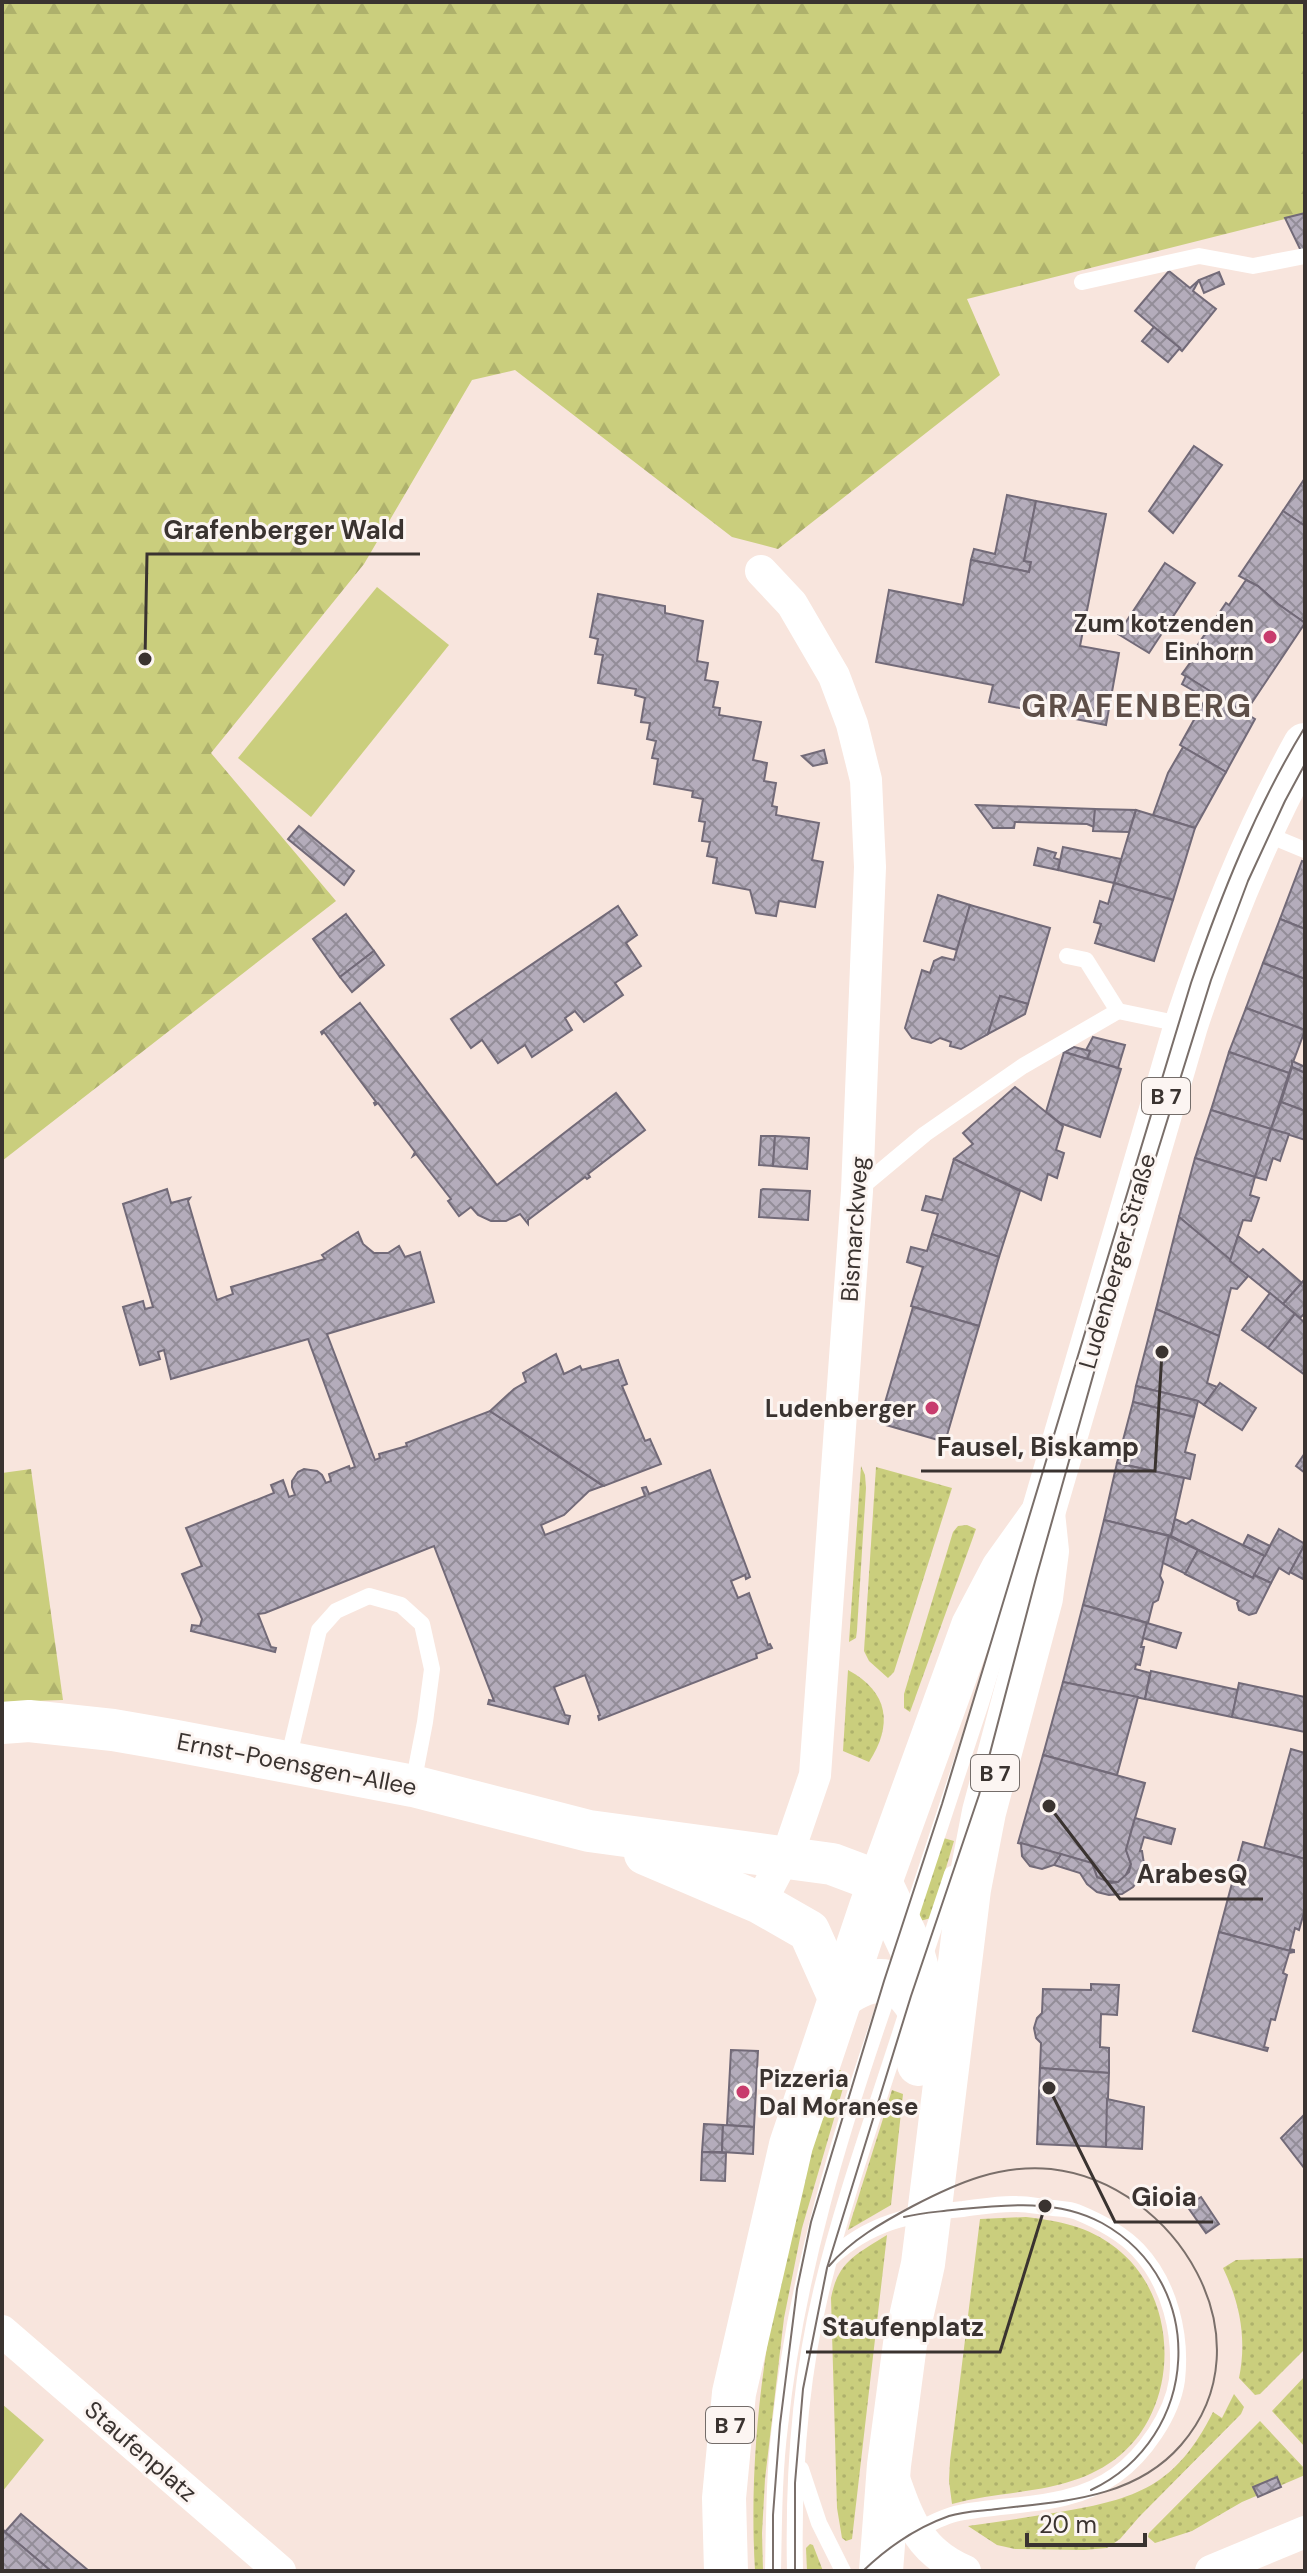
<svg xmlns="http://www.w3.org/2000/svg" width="1307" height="2573" viewBox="0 0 1307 2573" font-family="'DM Sans',sans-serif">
<defs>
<pattern id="grass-dots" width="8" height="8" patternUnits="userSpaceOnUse" patternTransform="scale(2)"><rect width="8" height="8" fill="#cace7d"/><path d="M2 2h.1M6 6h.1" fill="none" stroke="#aeb16c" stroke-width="1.8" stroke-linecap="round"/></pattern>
<pattern id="forest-firs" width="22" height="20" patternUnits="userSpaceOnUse" patternTransform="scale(2)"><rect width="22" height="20" fill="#cace7d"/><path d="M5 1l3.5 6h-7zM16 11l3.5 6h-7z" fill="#aeb16c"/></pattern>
<pattern id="building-cross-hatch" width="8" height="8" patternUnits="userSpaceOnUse" patternTransform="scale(2)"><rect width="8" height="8" fill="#b4acbb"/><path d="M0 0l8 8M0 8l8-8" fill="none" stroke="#938d98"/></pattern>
</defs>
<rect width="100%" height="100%" fill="#f8e5dd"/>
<g fill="url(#grass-dots)">
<polygon points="861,1466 865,1475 866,1488 857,1630 856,1638 849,1642"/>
<polygon points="876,1467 952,1488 894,1672 888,1678 869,1661 864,1651"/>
<polygon points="967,1525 976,1529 910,1712 904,1708 904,1694 953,1532 958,1526"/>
<path d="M848,1670C889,1692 893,1725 869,1762L843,1751Z"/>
<polygon points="940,1837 954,1841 931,1918 920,1921 916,1917"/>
<path d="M840,2070L847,2075L846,2078L802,2228L784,2318L765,2479L762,2533L763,2571H755C745,2401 783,2232 835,2071Z"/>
<polygon points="892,2090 903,2094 891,2205 848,2230"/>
<path d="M1026,2217C1059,2221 1088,2226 1116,2248C1181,2298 1181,2411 1114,2460C1066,2495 1007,2489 952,2504L949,2481L950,2461L980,2219Z"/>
<path d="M887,2235L852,2539L846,2541L842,2538L837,2508L831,2298C838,2261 857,2254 887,2235Z"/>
<path d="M1305,2258V2349L1260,2394L1255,2395L1239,2378C1247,2339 1240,2303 1223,2268L1236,2260Z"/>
<polygon points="1305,2376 1305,2447 1272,2411"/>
<path d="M1234,2394L1244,2407L1241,2414L1139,2517L1120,2539L1107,2548L1084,2550L1015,2549L997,2545L968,2526C999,2522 1029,2517 1060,2512C1137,2499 1176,2486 1213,2412L1222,2418Z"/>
<polygon points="1260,2421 1305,2469 1305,2475 1242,2502 1192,2531 1155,2543 1148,2537 1149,2533"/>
<polygon points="810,2544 813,2545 823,2571 807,2571 806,2548"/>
</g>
<g fill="url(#forest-firs)">
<polygon points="2,2 1305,2 1305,214 967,299 1000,375 778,549 732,537 515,370 472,380 364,564 211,753 336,901 2,1161"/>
<polygon points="31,1469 63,1700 2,1702 2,1473"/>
</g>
<g fill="#cace7d">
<polygon points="377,587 449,645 311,817 238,758"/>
<polygon points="2,2404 44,2440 2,2492"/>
</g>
<g fill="url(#building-cross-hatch)" stroke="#726a78" stroke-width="2">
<polygon points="1305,213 1305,249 1301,251 1285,218"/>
<polygon points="1169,271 1190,288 1199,280 1193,291 1216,309 1182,351 1135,311"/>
<polygon points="1219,272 1224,284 1204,293 1199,280"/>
<polygon points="1154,327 1180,348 1168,362 1142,341"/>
<polygon points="1194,446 1222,465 1173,533 1149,511"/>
<polygon points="1305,478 1305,526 1283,511"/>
<polygon points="1007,495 1036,501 1024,561 1031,562 1029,572 971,560 974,549 995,554"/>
<polygon points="1036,501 1106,514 1080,646 1119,653 1106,725 989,702 993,685 876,662 889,590 963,605 971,560 1029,572 1031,562 1024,561"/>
<polygon points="1283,511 1305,526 1305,623 1278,604 1258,586 1239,576"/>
<polygon points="1165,563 1195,583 1149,653 1118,634"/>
<polygon points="1246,580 1258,586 1278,604 1305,623 1245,713 1182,674 1200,649 1197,646 1226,603 1229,605"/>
<polygon points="598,594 665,606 665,613 703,621 697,661 708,663 705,680 718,682 713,707 720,708 719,715 761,722 753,760 767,763 764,781 776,783 772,806 777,807 776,815 819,823 812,860 823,862 815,907 779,901 776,916 756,913 750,890 713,883 717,858 707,856 710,842 702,841 705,822 699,821 703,799 692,797 693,791 654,784 658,759 652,758 656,741 647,739 650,723 641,722 645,698 635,695 636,689 598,683 603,655 595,654 598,639 590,637"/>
<polygon points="1186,676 1210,691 1206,698 1182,684"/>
<polygon points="1210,691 1255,719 1226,772 1180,745"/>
<polygon points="1183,747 1226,772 1195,828 1153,815 1168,773"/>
<polygon points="824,750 827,763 813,766 802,756"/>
<polygon points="976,805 1095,809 1094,827 1087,824 1015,822 1014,828 993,828"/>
<polygon points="1095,809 1136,810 1129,832 1093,831"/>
<polygon points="1136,810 1195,828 1173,900 1114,883"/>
<polygon points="299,826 354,871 344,885 288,839"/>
<polygon points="1063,847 1121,859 1114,883 1058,870"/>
<polygon points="1038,848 1056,853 1054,858 1060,860 1058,870 1034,865"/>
<polygon points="1302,861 1305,862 1305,929 1280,919"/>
<polygon points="1114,883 1173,900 1154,961 1095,943 1101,924 1094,922 1100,901 1108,904"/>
<polygon points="938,895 970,905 957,950 924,941"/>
<polygon points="970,905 1050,928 1028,1004 1000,996 988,1034 961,1049 950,1046 951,1042 940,1038 931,1043 912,1038 905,1028 922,970 930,973 934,961 942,957 954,960"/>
<polygon points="618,906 637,935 626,943 641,966 615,983 623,995 584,1022 575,1011 565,1018 572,1030 532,1057 525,1045 498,1063 482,1040 471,1048 451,1019"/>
<polygon points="346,914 374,951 340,977 313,939"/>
<polygon points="1280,919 1305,929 1305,979 1263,963"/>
<polygon points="374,951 384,965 352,992 340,977"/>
<polygon points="1263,963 1305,979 1305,1030 1246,1008"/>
<polygon points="1000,996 1028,1004 1025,1014 988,1034"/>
<polygon points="360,1003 497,1185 616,1093 645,1130 588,1174 590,1177 587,1179 585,1177 528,1220 528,1224 520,1214 506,1221 491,1221 478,1215 471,1207 459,1216 448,1201 451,1199 416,1154 413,1156 415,1152 378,1103 375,1105 374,1103 376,1102 324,1032 322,1034 321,1032"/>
<polygon points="1246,1008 1305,1030 1289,1073 1229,1052"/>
<polygon points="1093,1037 1125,1045 1118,1068 1087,1059 1090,1051 1086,1050"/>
<polygon points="1074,1047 1090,1051 1087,1059 1064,1052"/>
<polygon points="1064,1052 1121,1069 1100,1137 1060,1123 1046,1112"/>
<polygon points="1229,1052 1289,1073 1271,1129 1211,1110"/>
<polygon points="1292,1061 1305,1067 1305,1073 1292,1067"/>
<polygon points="1292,1067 1305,1073 1305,1111 1281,1102"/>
<polygon points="1015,1087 1063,1126 1056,1150 1064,1153 1057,1178 1048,1174 1041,1200 954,1159 973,1144 963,1133"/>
<polygon points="1281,1102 1305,1111 1305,1140 1271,1129"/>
<polygon points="1211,1110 1271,1129 1255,1177 1195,1158"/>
<polygon points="1271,1129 1289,1134 1280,1161 1273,1158 1266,1180 1255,1177"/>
<polygon points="761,1136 775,1136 773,1166 759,1165"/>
<polygon points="775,1136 809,1138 807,1169 773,1166"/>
<polygon points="1195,1158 1255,1177 1250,1195 1259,1198 1251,1221 1243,1220 1230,1261 1179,1217"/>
<polygon points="954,1159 1020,1191 999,1257 932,1234 938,1214 922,1210 926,1196 942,1200"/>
<polygon points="167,1189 171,1203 190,1198 188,1201 217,1300 233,1294 231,1287 325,1259 322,1255 358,1232 363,1244 374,1253 388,1253 399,1246 405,1257 420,1252 434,1302 327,1334 375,1460 380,1458 379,1454 407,1446 406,1443 490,1411 603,1486 589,1491 564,1515 541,1525 545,1535 645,1496 642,1488 646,1487 649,1494 710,1470 750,1577 746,1579 745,1575 731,1581 738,1598 749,1593 768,1645 770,1644 772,1648 756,1654 757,1658 599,1720 598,1716 600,1715 585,1675 554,1687 565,1715 570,1716 568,1724 488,1704 489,1700 494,1701 434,1546 265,1613 258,1614 271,1647 276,1648 275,1652 191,1631 192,1625 200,1626 202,1619 182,1574 202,1566 186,1528 274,1493 271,1485 283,1480 289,1497 295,1495 292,1487 292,1481 298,1472 304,1469 317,1471 322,1475 326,1483 331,1481 329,1474 349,1466 350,1469 355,1467 308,1339 171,1379 164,1350 158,1352 160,1359 140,1365 123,1307 143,1301 145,1309 153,1307 123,1204"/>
<polygon points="763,1189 810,1191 808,1220 759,1217 761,1190"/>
<polygon points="1179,1217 1249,1275 1237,1289 1231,1288 1219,1336 1156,1309"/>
<polygon points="932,1234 999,1257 979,1326 911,1306 923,1267 907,1262 911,1247 927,1251"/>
<polygon points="1238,1236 1259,1253 1263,1249 1302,1283 1283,1304 1230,1261"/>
<polygon points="1305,1279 1305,1313 1300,1318 1283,1304"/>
<polygon points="1270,1293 1295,1314 1268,1348 1242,1330"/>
<polygon points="913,1307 979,1326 945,1442 879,1423"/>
<polygon points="1156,1309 1219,1336 1207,1383 1217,1387 1204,1405 1198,1401 1136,1386"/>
<polygon points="1295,1314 1305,1323 1305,1375 1268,1348"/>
<polygon points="556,1354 564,1374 580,1366 582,1370 618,1360 627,1384 622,1386 645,1441 650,1439 661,1464 604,1486 490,1411 514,1389 526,1382 523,1373"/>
<polygon points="1220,1383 1256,1408 1242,1430 1204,1405"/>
<polygon points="1136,1386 1198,1401 1194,1417 1133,1402"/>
<polygon points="1133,1402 1194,1417 1185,1452 1195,1455 1190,1479 1117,1463"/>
<polygon points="1305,1453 1305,1473 1296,1466"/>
<polygon points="1117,1463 1184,1478 1171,1536 1104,1520"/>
<polygon points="1175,1519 1186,1524 1192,1520 1265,1556 1253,1578 1171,1536"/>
<polygon points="1104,1520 1169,1536 1160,1576 1163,1582 1158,1600 1153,1603 1148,1623 1083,1605"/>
<polygon points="1279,1529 1305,1544 1289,1574 1279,1568 1271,1583 1254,1575"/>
<polygon points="1248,1535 1270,1546 1265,1556 1243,1545"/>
<polygon points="1169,1536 1198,1550 1186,1574 1163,1563"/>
<polygon points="1305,1544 1305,1580 1290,1572"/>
<polygon points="1198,1550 1253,1578 1254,1575 1271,1583 1256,1613 1249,1615 1239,1610 1237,1603 1239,1601 1185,1574"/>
<polygon points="1083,1605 1147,1623 1141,1647 1144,1647 1140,1665 1136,1664 1135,1669 1150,1673 1145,1699 1063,1682"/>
<polygon points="1147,1623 1181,1633 1176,1648 1143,1638"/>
<polygon points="1151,1671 1238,1690 1232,1717 1145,1699"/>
<polygon points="1063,1682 1138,1697 1117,1775 1043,1755"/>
<polygon points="1239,1683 1305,1697 1305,1732 1232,1717"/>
<polygon points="1291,1749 1305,1753 1305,1859 1264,1848"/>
<polygon points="1043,1755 1145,1783 1126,1850 1131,1864 1125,1877 1118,1882 1104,1881 1097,1877 1092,1863 1018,1843"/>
<polygon points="1135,1818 1175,1829 1171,1844 1144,1837 1140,1851 1142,1851 1144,1864 1141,1877 1133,1887 1122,1894 1109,1895 1097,1892 1087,1884 1080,1873 1054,1865 1061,1854 1092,1863 1097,1877 1111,1883 1118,1882 1129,1872 1131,1864 1126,1850"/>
<polygon points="1243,1842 1305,1859 1305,1909 1299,1930 1295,1928 1290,1949 1294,1950 1294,1952 1219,1932"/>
<polygon points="1021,1843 1061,1854 1054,1865 1042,1869 1030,1866 1022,1856"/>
<polygon points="1219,1932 1294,1952 1289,1953 1283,1973 1287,1975 1275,2020 1271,2019 1264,2047 1268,2048 1267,2051 1193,2031"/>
<polygon points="1091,1984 1119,1985 1117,2015 1101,2014 1100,2047 1109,2048 1109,2073 1040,2068 1041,2043 1036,2038 1034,2028 1037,2018 1042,2013 1043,1989 1091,1990"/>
<polygon points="731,2050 758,2051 754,2127 727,2125"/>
<polygon points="1040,2068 1109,2073 1106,2147 1037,2144"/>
<polygon points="1107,2099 1144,2107 1142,2149 1106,2147"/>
<polygon points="1305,2114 1305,2169 1281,2138"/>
<polygon points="704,2124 723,2125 722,2152 702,2152"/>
<polygon points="723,2125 754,2127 753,2154 722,2152"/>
<polygon points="702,2152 726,2153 725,2181 701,2180"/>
<polygon points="1201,2197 1219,2224 1206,2233 1187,2206"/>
<polygon points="1277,2477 1281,2487 1258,2497 1253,2487"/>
<polygon points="21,2514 89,2571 51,2571 5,2532"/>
<polygon points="2,2528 5,2532 51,2571 2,2571"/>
</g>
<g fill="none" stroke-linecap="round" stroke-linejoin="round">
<g stroke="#fff" stroke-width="16">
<polyline points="1082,282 1199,256 1253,266 1305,256"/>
<polyline points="1261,832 1305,850"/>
<polyline points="1067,956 1086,960 1118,1011 1185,1025"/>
<polyline points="858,1190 925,1134 1023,1066 1118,1011"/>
<polyline points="288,1760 319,1630 336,1611 369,1596 401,1605 422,1624 432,1669 425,1722 413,1784"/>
<polyline points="909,1921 981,1703 1019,1578"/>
<polyline points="924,1958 952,1874"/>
<path d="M830,2259C870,2222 910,2214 963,2209C980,2207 1000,2203 1017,2204C1029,2204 1041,2207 1053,2208C1061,2209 1070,2209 1077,2212C1099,2221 1122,2233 1138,2250C1170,2284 1182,2335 1177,2380C1172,2415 1144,2455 1116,2475C1069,2509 1012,2502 959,2513C943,2516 928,2525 914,2532"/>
<polyline points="801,2469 819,2523 843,2571"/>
<path d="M773,2571C774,2522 774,2474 780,2426C796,2274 841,2129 891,1986"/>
<path d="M795,2571C793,2478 799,2384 821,2292C843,2200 876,2109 905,2018"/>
</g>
<g stroke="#fff" stroke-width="32">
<polyline points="760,1903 792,1842 815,1775 857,1191 870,867 866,780 852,724 834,676 792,604 761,571"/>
<polyline points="2,2331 280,2571"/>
<path d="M892,2473C908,2518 918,2551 965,2571"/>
<polyline points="1211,2571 1305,2532"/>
</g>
<g stroke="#fff" stroke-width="42">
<polyline points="2,1723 29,1721 113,1730 171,1740 413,1786 589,1831 832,1864 880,1882"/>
<polyline points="645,1854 760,1903 809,1931 839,1998"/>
</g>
<g stroke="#fff" stroke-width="44">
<polyline points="880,1882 911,1948 924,1993 919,2064"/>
<path d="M839,1998C875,1971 904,1975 923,2018"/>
<path d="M726,2571L724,2498L734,2393L791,2145L871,1907L973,1626L1003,1569L1043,1513L1186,1025C1218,928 1255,835 1305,745"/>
<polyline points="881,2571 889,2465 905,2344 923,2264 969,1889 984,1812 1041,1598 1047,1551 1043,1513"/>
</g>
<g stroke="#7a6f6a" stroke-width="2">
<path d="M904,2217C920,2213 936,2212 952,2210C1002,2205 1057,2198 1102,2223C1210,2283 1201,2438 1091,2490"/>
<path d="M829,2266C851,2240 883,2222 913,2206C957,2183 1000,2164 1051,2169C1176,2183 1272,2340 1181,2445C1134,2499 1063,2501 997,2509C981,2511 964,2511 949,2516C915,2528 888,2547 863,2571"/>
<path d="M773,2571V2515L780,2424L797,2289L811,2222L884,1981L942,1804L1191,983C1221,895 1256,807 1305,727"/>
<polyline points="795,2571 795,2483 803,2389 827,2268 911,1996 979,1795 1036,1578 1144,1195 1211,980 1248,881 1285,801 1305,764"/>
</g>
</g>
<g fill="#c83c6d" stroke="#fcf5f2" stroke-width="3">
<circle cx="1270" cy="637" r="8"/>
<circle cx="932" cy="1408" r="8"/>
<circle cx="743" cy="2092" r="8"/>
</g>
<g text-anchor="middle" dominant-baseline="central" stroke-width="6" stroke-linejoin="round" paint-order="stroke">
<g fill="#fcf5f2" stroke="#746d6a" stroke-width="2">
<rect x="1142" y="1078" width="48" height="36" rx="6"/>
<rect x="971" y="1755" width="48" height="36" rx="6"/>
<rect x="706" y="2407" width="48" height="36" rx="6"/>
</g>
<g font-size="22" font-weight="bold" fill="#3a3330">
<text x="1166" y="1096">B 7</text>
<text x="995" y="1773">B 7</text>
<text x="730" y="2425">B 7</text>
</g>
<g font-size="24" font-weight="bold" fill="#3a3330" stroke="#fcf5f2" text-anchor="end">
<text x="1254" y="623">Zum kotzenden<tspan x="1254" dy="28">Einhorn</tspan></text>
<text x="916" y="1408">Ludenberger</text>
<text x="759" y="2078" text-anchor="start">Pizzeria<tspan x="759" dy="28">Dal Moranese</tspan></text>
</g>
<g font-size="24" fill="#3a3330" stroke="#fcf5f2">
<text transform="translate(854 1229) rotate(-86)">Bismarckweg</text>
<text transform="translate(1117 1261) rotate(-74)">Ludenberger Straße</text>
<text transform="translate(297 1764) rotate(11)">Ernst-Poensgen-Allee</text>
<text transform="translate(141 2451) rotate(41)">Staufenplatz</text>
</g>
<g font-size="32" font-weight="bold" letter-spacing="2" fill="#5e4f48" stroke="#fcf5f2">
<text x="1137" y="706">GRAFENBERG</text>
</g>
</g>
<path fill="none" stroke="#3a3330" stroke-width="3" d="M145 659L147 554H420M1162 1352L1155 1471H921M1049 1806L1120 1899H1263M1049 2088L1115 2222H1213M1045 2206L1000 2352H806"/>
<g fill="#3a3330" stroke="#fcf5f2" stroke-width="3">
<circle cx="145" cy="659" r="8"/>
<circle cx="1162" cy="1352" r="8"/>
<circle cx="1049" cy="1806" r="8"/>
<circle cx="1049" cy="2088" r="8"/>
<circle cx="1045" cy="2206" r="8"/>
</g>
<g font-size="26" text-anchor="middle" font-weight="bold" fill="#3a3330" stroke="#fcf5f2" stroke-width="6" stroke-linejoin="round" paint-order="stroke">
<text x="284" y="539">Grafenberger Wald</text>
<text x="1038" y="1456">Fausel, Biskamp</text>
<text x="1192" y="1883">ArabesQ</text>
<text x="1164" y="2206">Gioia</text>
<text x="903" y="2336">Staufenplatz</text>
</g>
<rect width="1307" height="2573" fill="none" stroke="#3a3330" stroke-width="8"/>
<path d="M1027 2533v12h118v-12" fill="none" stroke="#3a3330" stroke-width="4"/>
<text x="1039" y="2533" font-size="24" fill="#3a3330" stroke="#fcf5f2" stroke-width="6" paint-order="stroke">20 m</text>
</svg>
